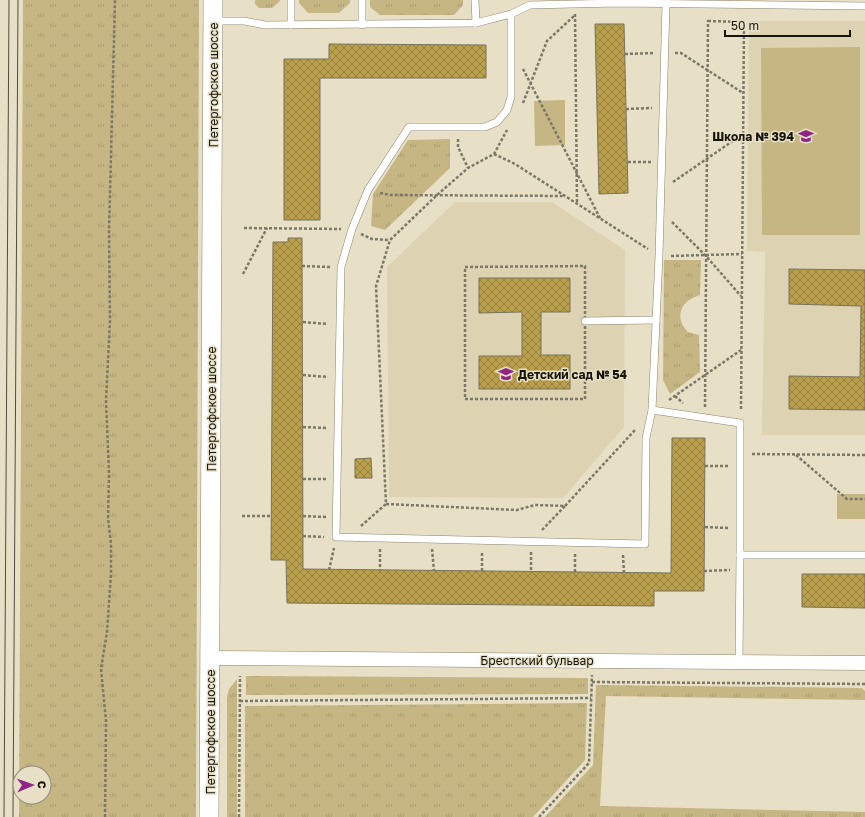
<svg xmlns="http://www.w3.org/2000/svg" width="865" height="817" viewBox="0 0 865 817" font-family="'Golos Text',sans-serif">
<defs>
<pattern id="grass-tufts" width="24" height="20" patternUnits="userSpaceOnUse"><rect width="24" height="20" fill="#c6b683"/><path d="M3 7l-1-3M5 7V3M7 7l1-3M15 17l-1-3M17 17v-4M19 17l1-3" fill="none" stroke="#a99c70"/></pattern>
<pattern id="building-cross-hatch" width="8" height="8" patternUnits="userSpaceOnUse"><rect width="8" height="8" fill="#baa04c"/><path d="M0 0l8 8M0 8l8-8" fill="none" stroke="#96813d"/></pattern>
</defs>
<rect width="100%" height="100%" fill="#e7e0c7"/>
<g fill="#ddd3b3">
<polygon points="749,21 865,21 865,435 762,435 765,252 747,251"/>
<polygon points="455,202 552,202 625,250 624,427 563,498 389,497 387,267"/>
</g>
<g fill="url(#grass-tufts)" fill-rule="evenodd">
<path d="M23,0H199L196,817H19ZM20,773H44V797H20Z"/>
<polygon points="255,0 280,0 280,1 272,8 259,8 255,4"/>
<polygon points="299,0 350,0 350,3 339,13 308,13 299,3"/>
<polygon points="370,0 463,0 463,5 454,15 380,15 370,7"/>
<polygon points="450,139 450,168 385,230 371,226 373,194 408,140"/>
<path d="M664,260H701L700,295C688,299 678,306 681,321C682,325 685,329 688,332L699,335L700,372L670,394L663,380Z"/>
<polygon points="246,676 588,678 588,694 246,695"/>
<polygon points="237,679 237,817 227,817 227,697 229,689"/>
<polygon points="596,685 862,688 865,691 865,700 606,696 600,806 865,812 865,817 545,817 593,765"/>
<polygon points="587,703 585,760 533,817 245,817 245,706"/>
</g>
<g fill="#c6b683">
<polygon points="860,47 860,235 762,235 761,48"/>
<polygon points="565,100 565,145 535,146 534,101"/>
<rect x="837" y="494" width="28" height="25"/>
</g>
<g fill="url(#building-cross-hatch)" stroke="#79725c">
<polygon points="595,24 624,24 628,193 599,194"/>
<polygon points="329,44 486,45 486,78 320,78 320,220 284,220 284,59 329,59"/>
<polygon points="288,238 302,238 303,569 671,573 672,438 705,438 704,591 654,591 654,606 287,603 286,560 271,560 273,242 288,242"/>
<polygon points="789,269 865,270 865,410 789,409 789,376 860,377 861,306 789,304"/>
<polygon points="479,278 570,278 570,312 541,312 541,355 570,355 570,389 479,389 479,356 522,356 522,312 479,313"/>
<polygon points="371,458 372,478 355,478 355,459"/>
<polygon points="802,574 865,574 865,608 802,607"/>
</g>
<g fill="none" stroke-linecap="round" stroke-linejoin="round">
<g stroke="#8a836c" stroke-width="8">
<g id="lane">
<polyline points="291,0 291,25"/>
<polyline points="362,0 362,25"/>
<polyline points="475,0 476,23"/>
<polyline points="666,4 659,256 652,410 740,423 740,555"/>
<polyline points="511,14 511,97 507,110 497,122 485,127 409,127 368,190 352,229 341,267 336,537 645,544 646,438 652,410"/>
<polyline points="213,21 244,21 265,25 476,23 511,14 530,5 618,3 865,6"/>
<polyline points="585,321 656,320"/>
<polyline points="739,661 740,555 865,555"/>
</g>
</g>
<g stroke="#8a836c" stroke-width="15">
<polyline id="street" points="210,658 865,663"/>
</g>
<g stroke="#8a836c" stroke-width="20">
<polyline id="secondary" points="209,817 213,0"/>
</g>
<g stroke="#7c7867" stroke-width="2.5" stroke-dasharray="3 2" stroke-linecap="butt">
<polyline points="575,14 577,203"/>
<polyline points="708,21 744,22 741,411"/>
<polyline points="675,53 681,53 743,93"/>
<polyline points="625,54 654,53"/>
<polyline points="523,69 600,218"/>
<polyline points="523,103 547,41 574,16"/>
<polyline points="626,109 652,108"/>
<polyline points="458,139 458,147 468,168"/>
<polyline points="494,154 515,164 648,249"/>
<polyline points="628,162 651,162"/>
<polyline points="673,182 743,134"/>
<polyline points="380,193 390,195 565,196"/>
<polyline points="672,222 706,256 741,296"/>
<polyline points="244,228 341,229"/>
<polyline points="361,234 372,239 390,240"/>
<polyline points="671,256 742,254"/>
<polyline points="302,266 330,267"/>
<polygon points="585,266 585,399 465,399 465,267"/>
<polyline points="243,274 267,228"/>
<polyline points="303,322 328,324"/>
<polyline points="303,375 328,377"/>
<polyline points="675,396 683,403"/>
<polyline points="669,400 741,350"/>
<polyline points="705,407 708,20"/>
<polyline points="303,427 326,428"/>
<polyline points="752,454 865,455"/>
<polyline points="796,455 847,499 865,499"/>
<polyline points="705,466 729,466"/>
<polyline points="303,479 327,479"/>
<polyline points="386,504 517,510 535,505 565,506 635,430"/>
<polyline points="242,516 272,516"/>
<polyline points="303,516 326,517"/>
<polyline points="361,526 386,504 376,286 390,240 437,195 468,168 494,154 507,130"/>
<polyline points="705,527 728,528"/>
<polyline points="542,530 565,506"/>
<polyline points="303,536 324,537"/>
<polyline points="380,549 380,570"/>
<polyline points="432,549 434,571"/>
<polyline points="531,552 531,572"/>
<polyline points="623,555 624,573"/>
<polyline points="329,570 334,548"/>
<polyline points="482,571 482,552"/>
<polyline points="704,571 730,570"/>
<polyline points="575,572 575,553"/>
<polyline points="592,682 865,684"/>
<polyline points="240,701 591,698"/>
<polyline points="105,817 106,721 101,669 107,632 111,574 111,544 108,518 109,473 106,401 110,320 109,232 115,0"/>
<polyline points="239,817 240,676"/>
<polyline points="539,817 589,763 592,675"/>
</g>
<use href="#lane" stroke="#fff" stroke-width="7"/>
<use href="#street" stroke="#fff" stroke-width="14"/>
<use href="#secondary" stroke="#fff" stroke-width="19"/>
<g stroke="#504c3f" stroke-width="1">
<polyline points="4,817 9,0"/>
<polyline points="13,817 18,0"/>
</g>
</g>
<defs>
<g id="school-bare" transform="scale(1.2)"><path d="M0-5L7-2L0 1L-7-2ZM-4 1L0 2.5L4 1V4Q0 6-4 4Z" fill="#902588" stroke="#e7e0c7" stroke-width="2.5" paint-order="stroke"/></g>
</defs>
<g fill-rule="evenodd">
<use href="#school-bare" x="806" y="136"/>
<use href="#school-bare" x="506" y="374"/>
</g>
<g text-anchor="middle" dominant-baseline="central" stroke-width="3" stroke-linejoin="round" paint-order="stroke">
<g font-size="12" fill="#16140b" stroke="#e7e0c7">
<text transform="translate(213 85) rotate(-90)">Петергофское шоссе</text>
<text transform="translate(211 409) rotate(-90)">Петергофское шоссе</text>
<text x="537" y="660">Брестский бульвар</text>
<text transform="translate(210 732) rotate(-90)">Петергофское шоссе</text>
</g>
<g font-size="12" font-weight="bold" fill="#16140b" stroke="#e7e0c7" text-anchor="end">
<text x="794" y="136">Школа № 394</text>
<text x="518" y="374" text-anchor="start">Детский сад № 54</text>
</g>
</g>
<g transform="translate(32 785) rotate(88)"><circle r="19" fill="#e7e0c7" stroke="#938e7c"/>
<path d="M0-3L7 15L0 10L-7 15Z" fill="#902588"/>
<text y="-6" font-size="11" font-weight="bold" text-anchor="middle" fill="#16140b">С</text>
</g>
<path d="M725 30v6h125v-6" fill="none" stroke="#16140b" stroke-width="2"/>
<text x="731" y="30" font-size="12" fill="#16140b" stroke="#e7e0c7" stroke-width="3" paint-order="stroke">50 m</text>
</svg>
